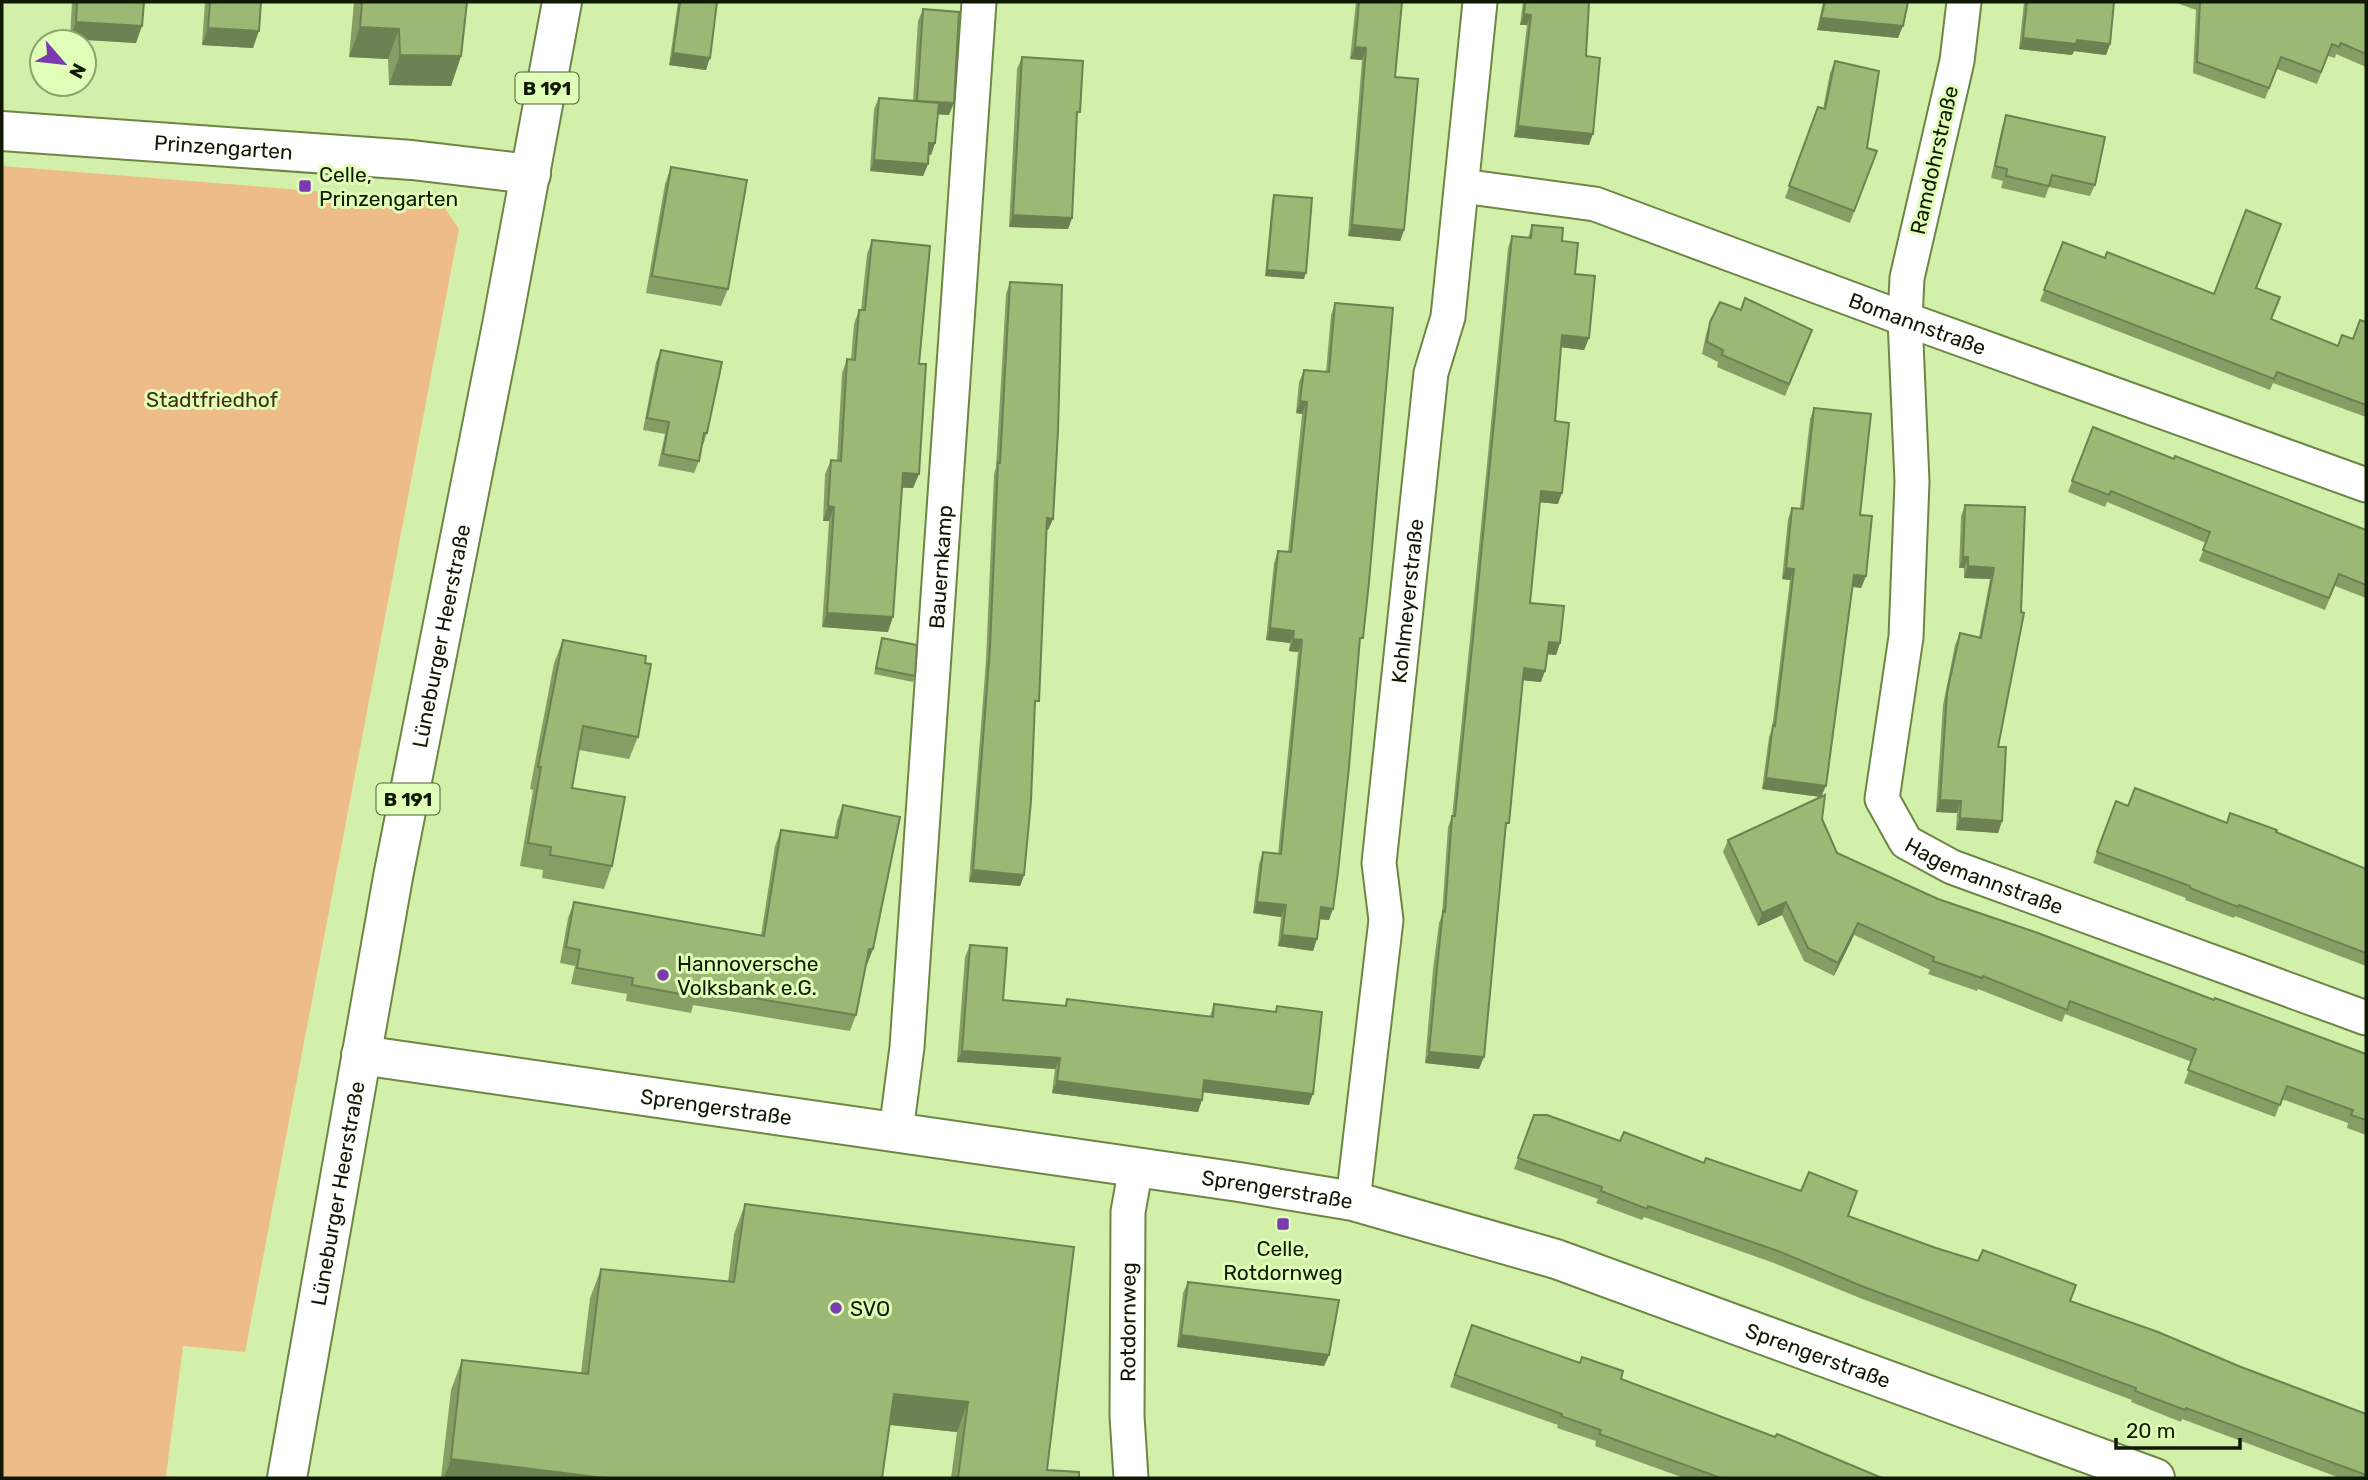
<svg xmlns="http://www.w3.org/2000/svg" width="2368" height="1480" viewBox="0 0 2368 1480" font-family="Rubik,sans-serif">
<rect width="100%" height="100%" fill="#d3f0aa"/>
<polygon fill="#eebc88" points="2,166 440,201 459,229 245,1352 183,1346 166,1476 189,1478 2,1478"/>
<g fill="none" stroke-linecap="round" stroke-linejoin="round">
<g stroke="#6c8644" stroke-width="37">
<g id="street">
<path id="s1" d="M1964,2L1957,61L1907,278L1905,319L1912,482L1906,637L1882,799L1906,842L1952,867L2366,1018"/>
<path id="s2" d="M1462,186L1595,204L1905,319L2366,485"/>
<path id="s3" d="M896,1132L907,1047L979,2"/>
<path id="s4" d="M1353,1201L1386,920L1379,863L1431,373L1448,317L1480,2"/>
<path id="s5" d="M1131,1478L1127,1416L1128,1212L1136,1167"/>
</g>
</g>
<g stroke="#6c8644" stroke-width="42">
<g id="secondary">
<path id="s6" d="M2,131L412,160L531,174"/>
<path id="s7" d="M361,1055L1239,1182L1353,1201L1556,1259L2155,1478"/>
</g>
</g>
<g stroke="#6c8644" stroke-width="42">
<g id="primary">
<path id="s8" d="M287,1478L393,877L502,325L562,2"/>
</g>
</g>
<use href="#street" stroke="#fff" stroke-width="33"/>
<use href="#secondary" stroke="#fff" stroke-width="38"/>
<use href="#primary" stroke="#fff" stroke-width="38"/>
</g>
<g fill="#869e65">
<polygon points="72,2 144,2 136,43 70,39"/>
<polygon points="205,2 261,2 253,48 202,45"/>
<polygon points="354,2 467,2 461,56 451,86 389,85 388,59 349,57"/>
<polygon points="678,2 717,2 706,70 669,65"/>
<polygon points="1356,2 1402,2 1395,77 1404,230 1400,241 1348,236 1362,60 1350,59"/>
<polygon points="1523,2 1589,2 1586,56 1589,145 1514,137 1527,25 1520,25"/>
<polygon points="1823,2 1908,2 1898,38 1817,30"/>
<polygon points="2024,2 2114,2 2110,44 2106,55 2074,51 2072,55 2019,49"/>
<polygon points="2174,2 2366,2 2366,67 2336,54 2335,58 2328,56 2317,84 2277,69 2265,99 2193,73 2196,10"/>
<polygon points="923,9 949,115 938,114 935,143 931,155 928,155 928,164 923,176 870,171 874,109 879,98 913,101 918,21"/>
<polygon points="1022,57 1077,119 1072,218 1068,229 1009,227 1017,69"/>
<polygon points="1835,61 1867,148 1877,151 1850,223 1785,198 1818,107 1823,109 1830,73"/>
<polygon points="2006,115 2095,185 2090,196 2049,187 2045,198 2001,188 2003,181 1991,178 2002,127"/>
<polygon points="671,167 728,289 721,306 646,293 665,184"/>
<polygon points="1274,195 1304,279 1265,276 1272,201"/>
<polygon points="1532,225 1562,241 1575,274 1589,338 1584,350 1561,347 1555,421 1558,504 1540,502 1530,603 1560,643 1556,655 1547,654 1541,682 1523,680 1479,1069 1425,1063 1433,969 1439,923 1442,915 1448,827 1452,817 1470,639 1508,248 1512,236 1528,238"/>
<polygon points="872,240 919,364 919,474 913,488 902,488 888,632 822,627 829,521 823,521 825,474 831,460 837,460 842,373 847,359 851,359 854,324 859,310 861,310 867,254"/>
<polygon points="2063,242 2105,258 2214,294 2256,288 2272,319 2338,346 2353,339 2366,322 2366,417 2273,383 2270,390 2040,301"/>
<polygon points="1010,282 1053,519 1048,530 1047,530 1024,875 1020,886 969,882 986,660 994,474 996,467 1006,294"/>
<polygon points="1335,303 1359,650 1329,920 1320,919 1313,951 1278,946 1281,917 1253,913 1259,864 1263,852 1278,854 1298,652 1289,651 1290,643 1266,640 1274,563 1278,551 1288,552 1302,414 1296,413 1299,382 1304,370 1326,372 1331,315"/>
<polygon points="1740,310 1812,330 1785,396 1717,367 1718,362 1702,354 1706,334 1710,322"/>
<polygon points="661,350 707,433 703,445 702,445 699,461 694,473 658,466 665,434 643,430 656,362"/>
<polygon points="1814,408 1860,515 1866,576 1861,588 1852,587 1822,796 1822,819 1837,853 1938,899 2214,1000 2366,1054 2366,1135 2347,1128 2348,1123 2282,1099 2275,1117 2184,1083 2192,1062 2065,1014 2062,1022 1978,989 1977,991 1928,974 1930,970 1854,935 1834,976 1804,961 1782,915 1758,926 1723,852 1728,840 1820,797 1762,789 1769,737 1772,729 1790,580 1782,579 1788,519 1792,508 1800,508 1810,419"/>
<polygon points="2093,427 2174,459 2366,530 2366,598 2335,586 2325,610 2199,561 2206,543 2107,502 2105,507 2068,492"/>
<polygon points="1965,505 2025,507 1998,747 2002,821 1998,833 1956,830 1957,813 1936,812 1943,705 1955,645 1960,633 1979,637 1990,579 1964,578 1964,568 1959,568 1961,516"/>
<polygon points="882,638 915,676 913,682 874,674"/>
<polygon points="563,640 645,663 638,737 629,759 579,750 572,788 612,866 604,889 542,878 543,870 520,866 533,790 530,789 554,663"/>
<polygon points="2116,801 2128,806 2227,823 2276,832 2366,869 2366,966 2235,916 2234,918 2185,900 2186,898 2093,863"/>
<polygon points="843,805 873,949 866,965 856,1015 850,1031 693,1005 691,1013 626,1001 627,994 571,984 575,966 560,963 568,918 574,902 761,935 775,846 781,830 834,838 837,821"/>
<polygon points="970,945 1003,1000 1065,1006 1067,999 1210,1016 1214,1004 1275,1012 1277,1006 1309,1105 1203,1092 1198,1112 1052,1093 1055,1069 957,1062 965,957"/>
<polygon points="1534,1115 1620,1141 1704,1163 1848,1216 2241,1367 2366,1414 2366,1478 2340,1478 2182,1419 2181,1422 2131,1402 2132,1400 1860,1298 1774,1263 1644,1217 1642,1220 1596,1203 1598,1199 1514,1169"/>
<polygon points="745,1204 1047,1470 1079,1478 951,1478 957,1432 889,1425 882,1478 441,1478 451,1390 462,1360 581,1373 590,1298 601,1269 728,1282 734,1234"/>
<polygon points="1188,1282 1329,1355 1324,1366 1177,1347 1183,1293"/>
<polygon points="1472,1325 1621,1379 1882,1478 1684,1478 1595,1446 1596,1441 1557,1428 1558,1425 1450,1387"/>
</g>
<g fill="#6d8152">
<polygon points="1524,14 1531,15 1527,25 1520,25"/>
<polygon points="1821,18 1903,26 1898,38 1817,30"/>
<polygon points="76,22 142,26 136,43 70,39"/>
<polygon points="360,27 399,29 388,59 349,57"/>
<polygon points="208,28 259,31 253,48 202,45"/>
<polygon points="2023,38 2077,40 2110,44 2106,55 2074,51 2072,55 2019,49"/>
<polygon points="1355,47 1366,48 1362,60 1350,59"/>
<polygon points="673,53 710,58 706,70 669,65"/>
<polygon points="400,55 461,56 451,86 389,85"/>
<polygon points="917,101 954,103 949,115 912,113"/>
<polygon points="1518,126 1593,134 1589,145 1514,137"/>
<polygon points="929,143 935,143 931,155 925,154"/>
<polygon points="874,160 928,164 923,176 870,171"/>
<polygon points="1013,215 1072,218 1068,229 1009,227"/>
<polygon points="1352,225 1404,230 1400,241 1348,236"/>
<polygon points="1267,270 1306,273 1304,279 1265,276"/>
<polygon points="1562,335 1589,338 1584,350 1558,347"/>
<polygon points="1300,401 1307,402 1302,414 1296,413"/>
<polygon points="903,473 919,474 913,488 898,487"/>
<polygon points="1541,491 1562,493 1558,504 1537,502"/>
<polygon points="828,506 834,507 829,521 823,521"/>
<polygon points="1047,518 1053,519 1048,530 1043,530"/>
<polygon points="1963,557 1968,557 1964,568 1959,568"/>
<polygon points="1968,566 1994,568 1990,579 1964,578"/>
<polygon points="1786,568 1794,569 1790,580 1782,579"/>
<polygon points="1854,575 1866,576 1861,588 1850,586"/>
<polygon points="827,613 893,617 888,632 822,627"/>
<polygon points="1270,628 1294,631 1290,643 1266,640"/>
<polygon points="1293,639 1302,640 1298,652 1289,651"/>
<polygon points="1549,642 1560,643 1556,655 1545,654"/>
<polygon points="1524,668 1545,671 1541,682 1520,680"/>
<polygon points="1766,778 1826,786 1821,797 1762,789"/>
<polygon points="1940,800 1961,801 1957,813 1936,812"/>
<polygon points="1960,818 2002,821 1998,833 1956,830"/>
<polygon points="973,870 1024,875 1020,886 969,882"/>
<polygon points="1257,902 1286,905 1281,917 1253,913"/>
<polygon points="1786,902 1782,915 1758,926 1762,913"/>
<polygon points="1321,907 1333,909 1329,920 1317,919"/>
<polygon points="1858,923 1854,935 1834,976 1838,963"/>
<polygon points="1282,935 1317,939 1313,951 1278,946"/>
<polygon points="869,949 873,949 867,965 864,965"/>
<polygon points="962,1051 1060,1058 1055,1069 957,1062"/>
<polygon points="1429,1052 1484,1057 1479,1069 1425,1063"/>
<polygon points="1204,1080 1313,1094 1309,1105 1200,1092"/>
<polygon points="1057,1081 1202,1100 1198,1112 1052,1093"/>
<polygon points="1181,1335 1329,1355 1324,1366 1177,1347"/>
<polygon points="894,1394 968,1402 957,1432 883,1424"/>
<polygon points="451,1459 604,1478 444,1478"/>
</g>
<g fill="#9cb875" stroke="#6d8152" stroke-width="2">
<polygon points="77,2 144,2 142,26 76,22"/>
<polygon points="210,2 261,2 259,31 208,28"/>
<polygon points="362,2 467,2 461,56 400,55 399,29 360,27"/>
<polygon points="680,2 717,2 710,58 673,53"/>
<polygon points="1359,2 1402,2 1395,77 1418,79 1404,230 1352,225 1366,48 1355,47"/>
<polygon points="1525,2 1589,2 1586,56 1600,58 1593,134 1518,126 1531,15 1524,14"/>
<polygon points="1825,2 1908,2 1903,26 1821,18"/>
<polygon points="2027,2 2114,2 2110,44 2077,40 2076,44 2023,38"/>
<polygon points="2200,2 2366,2 2366,54 2341,43 2339,47 2332,44 2321,72 2281,57 2269,88 2197,62"/>
<polygon points="923,9 959,12 954,103 917,101"/>
<polygon points="1022,57 1083,61 1080,112 1077,112 1072,218 1013,215"/>
<polygon points="1835,61 1879,71 1867,148 1877,151 1854,211 1789,186 1818,107 1825,109"/>
<polygon points="879,98 939,103 935,143 929,143 928,164 874,160"/>
<polygon points="2006,115 2105,137 2095,185 2052,175 2049,186 2006,176 2007,169 1995,166"/>
<polygon points="671,167 747,180 728,289 652,276"/>
<polygon points="1274,195 1312,198 1306,273 1267,270"/>
<polygon points="2246,210 2281,224 2256,288 2280,297 2271,319 2338,346 2342,335 2353,339 2360,320 2366,322 2366,405 2277,372 2274,379 2044,290 2063,242 2105,258 2107,252 2214,294"/>
<polygon points="1532,225 1563,228 1562,241 1578,243 1575,274 1595,276 1589,338 1562,335 1555,421 1569,423 1562,493 1541,491 1530,603 1564,606 1560,643 1549,642 1545,671 1524,668 1509,823 1506,823 1484,1057 1429,1052 1438,958 1443,911 1445,912 1452,816 1455,816 1474,628 1512,236 1531,238"/>
<polygon points="872,240 930,246 919,364 926,364 919,474 903,473 893,617 827,613 834,507 828,506 831,460 841,461 847,359 855,360 859,310 865,310"/>
<polygon points="1010,282 1062,285 1058,431 1053,519 1047,518 1039,701 1035,701 1031,801 1024,875 973,870 990,648 998,462 1000,463"/>
<polygon points="1745,298 1812,330 1789,384 1722,355 1723,350 1707,342 1710,322 1720,302 1741,310"/>
<polygon points="1335,303 1393,308 1369,582 1363,638 1360,638 1349,767 1338,872 1333,909 1321,907 1317,939 1282,935 1286,905 1257,902 1263,852 1281,854 1302,640 1293,639 1294,631 1270,628 1278,551 1291,552 1307,402 1300,401 1304,370 1329,372"/>
<polygon points="661,350 722,362 707,433 704,433 699,461 663,454 669,422 647,418"/>
<polygon points="1814,408 1871,414 1860,515 1872,516 1866,576 1854,575 1826,786 1766,778 1773,725 1775,726 1794,569 1786,568 1792,508 1803,509"/>
<polygon points="2093,427 2174,459 2175,456 2366,530 2366,585 2339,574 2329,598 2203,550 2210,532 2111,491 2109,495 2072,481"/>
<polygon points="1965,505 2025,507 2021,612 2024,613 1998,747 2006,747 2002,821 1960,818 1961,801 1940,800 1947,693 1960,633 1981,638 1994,568 1968,566 1968,557 1963,557"/>
<polygon points="882,638 917,645 915,676 876,668"/>
<polygon points="563,640 646,656 645,663 651,664 638,737 583,726 572,788 625,797 612,866 550,855 551,847 528,843 541,767 538,767"/>
<polygon points="2135,788 2227,823 2230,813 2277,830 2276,832 2366,869 2366,953 2239,905 2238,907 2190,888 2190,886 2097,852 2116,801 2128,806"/>
<polygon points="1825,795 1822,819 1837,853 1938,899 2038,933 2214,1000 2215,998 2366,1054 2366,1120 2351,1115 2353,1110 2287,1086 2280,1105 2188,1070 2196,1049 2070,1001 2067,1010 1983,976 1982,978 1933,961 1934,957 1858,923 1838,963 1808,948 1786,902 1762,913 1728,840"/>
<polygon points="843,805 900,817 873,949 869,949 856,1015 698,989 696,997 632,985 633,978 577,968 580,950 566,947 574,902 764,936 781,830 837,838"/>
<polygon points="970,945 1007,948 1003,1000 1066,1006 1067,999 1213,1017 1214,1004 1276,1012 1277,1006 1322,1012 1313,1094 1204,1080 1202,1100 1057,1081 1060,1058 962,1051"/>
<polygon points="1534,1115 1547,1115 1620,1141 1624,1132 1704,1163 1706,1158 1801,1191 1809,1172 1857,1191 1848,1216 1936,1248 1978,1261 1983,1250 2076,1285 2070,1301 2158,1332 2241,1367 2366,1414 2366,1475 2186,1408 2185,1410 2135,1391 2136,1388 1864,1287 1778,1251 1648,1206 1647,1209 1601,1191 1602,1187 1518,1158"/>
<polygon points="745,1204 1074,1247 1047,1470 1079,1472 1079,1478 958,1478 968,1402 894,1394 882,1478 604,1478 451,1459 462,1360 588,1374 601,1269 734,1282"/>
<polygon points="1188,1282 1339,1300 1329,1355 1181,1335"/>
<polygon points="1472,1325 1580,1363 1582,1357 1623,1371 1621,1379 1775,1437 1777,1434 1882,1478 1721,1478 1599,1434 1601,1430 1561,1416 1562,1414 1455,1375"/>
</g>
<g fill="#7b3aae" stroke="#e0feb7" stroke-width="2.5">
<rect x="298" y="179" width="14" height="14" rx="3.5"/>
<circle cx="663" cy="975" r="7"/>
<rect x="1276" y="1217" width="14" height="14" rx="3.5"/>
<circle cx="836" cy="1308" r="7"/>
</g>
<g text-anchor="middle" dominant-baseline="central" stroke-width="6" stroke-linejoin="round" paint-order="stroke">
<g fill="#e0feb7" stroke="#4e5e38" stroke-width="2">
<rect x="515.5" y="72.5" width="63" height="31" rx="5"/>
<rect x="376.5" y="783.5" width="63" height="31" rx="5"/>
</g>
<g font-size="19" font-weight="bold" fill="#101901">
<text x="547" y="88">B 191</text>
<text x="408" y="799">B 191</text>
</g>
<g font-size="21" fill="#101901" stroke="#e0feb7">
<text stroke="none"><textPath href="#s6" startOffset="222">Prinzengarten</textPath></text>
<text transform="translate(1934 160) rotate(-77)">Ramdohrstraße</text>
<text stroke="none"><textPath href="#s2" startOffset="478">Bomannstraße</textPath></text>
<text stroke="none"><textPath href="#s3" startOffset="567">Bauernkamp</textPath></text>
<text stroke="none"><textPath href="#s4" startOffset="604">Kohlmeyerstraße</textPath></text>
<text stroke="none"><textPath href="#s8" startOffset="856">Lüneburger Heerstraße</textPath></text>
<text stroke="none"><textPath href="#s1" startOffset="940">Hagemannstraße</textPath></text>
<text stroke="none"><textPath href="#s7" startOffset="359">Sprengerstraße</textPath></text>
<text stroke="none"><textPath href="#s7" startOffset="926">Sprengerstraße</textPath></text>
<text stroke="none"><textPath href="#s8" startOffset="289">Lüneburger Heerstraße</textPath></text>
<text stroke="none"><textPath href="#s5" startOffset="156">Rotdornweg</textPath></text>
<text stroke="none"><textPath href="#s7" startOffset="1493">Sprengerstraße</textPath></text>
</g>
<g font-size="21" fill="#101901" stroke="#e0feb7" text-anchor="start">
<text x="319" y="174">Celle,<tspan x="319" dy="24">Prinzengarten</tspan></text>
<text x="677" y="963">Hannoversche<tspan x="677" dy="24">Volksbank e.G.</tspan></text>
<text x="1283" y="1248" text-anchor="middle">Celle,<tspan x="1283" dy="24">Rotdornweg</tspan></text>
<text x="850" y="1308">SVO</text>
</g>
<g font-size="21" fill="#442d13" stroke="#e0feb7">
<text x="212" y="399">Stadtfriedhof</text>
</g>
</g>
<rect width="2368" height="1480" fill="none" stroke="#101901" stroke-width="7"/>
<g transform="translate(63 63) rotate(118)"><circle r="33" fill="#e0feb7" stroke="#8da26e" stroke-width="2"/>
<path d="M0-5L12 26L0 18L-12 26Z" fill="#7b3aae"/>
<text y="-10" font-size="19" font-weight="bold" text-anchor="middle" fill="#101901">N</text>
</g>
<path d="M2116 1438v10h124v-10" fill="none" stroke="#101901" stroke-width="3.5"/>
<text x="2126" y="1438" font-size="21" fill="#101901" stroke="#e0feb7" stroke-width="5" paint-order="stroke">20 m</text>
</svg>
